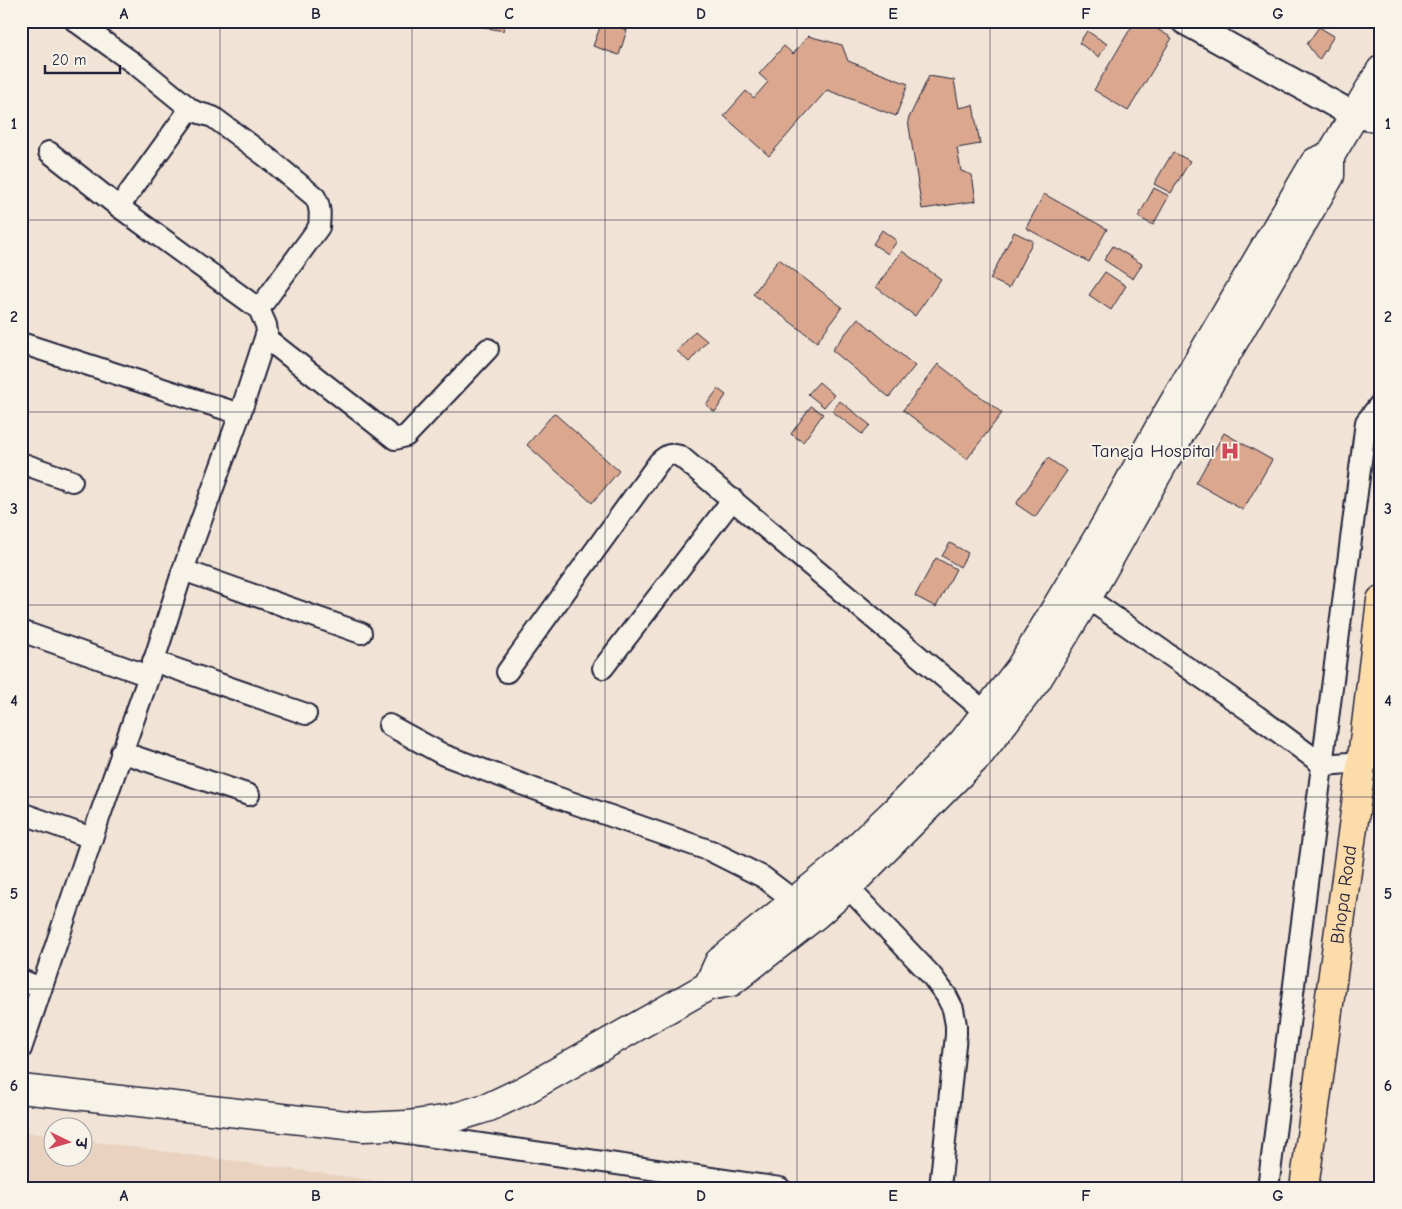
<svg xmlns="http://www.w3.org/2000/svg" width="1402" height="1209" viewBox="0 0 1402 1209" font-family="'Comic Neue','Playpen Sans Deva',sans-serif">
<rect width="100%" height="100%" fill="#f1e4d6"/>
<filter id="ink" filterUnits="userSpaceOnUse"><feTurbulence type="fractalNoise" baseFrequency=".02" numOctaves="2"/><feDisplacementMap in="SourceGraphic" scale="10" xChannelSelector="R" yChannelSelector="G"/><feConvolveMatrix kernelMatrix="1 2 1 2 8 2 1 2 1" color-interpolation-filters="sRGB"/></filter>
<g filter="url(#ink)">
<polygon fill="#ead2c1" points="21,1131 52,1136 52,1156 82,1156 83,1140 429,1188 21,1188"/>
<g fill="#dba88f" stroke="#22223b">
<polygon points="480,21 505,21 503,31 479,26"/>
<polygon points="1135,21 1144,21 1172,38 1128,111 1094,90"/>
<polygon points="602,22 627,30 619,55 593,46"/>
<polygon points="1319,27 1334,36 1319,60 1307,44"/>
<polygon points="1087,31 1107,44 1099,57 1079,43"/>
<polygon points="808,36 842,45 848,61 908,84 896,116 827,90 769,156 724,116 746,91 754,98 768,82 759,74 784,46 793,54"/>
<polygon points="929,76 954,80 959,108 973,105 980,144 957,148 961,171 972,175 976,201 922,209 908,120"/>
<polygon points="1173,152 1190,161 1171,193 1154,184"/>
<polygon points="1154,188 1169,196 1153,225 1138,217"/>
<polygon points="1044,194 1107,229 1089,262 1026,228"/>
<polygon points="882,230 897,241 888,254 873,244"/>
<polygon points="1014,232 1033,241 1009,288 990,279"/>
<polygon points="1113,246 1142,264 1133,279 1104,260"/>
<polygon points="902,251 941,279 915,316 876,287"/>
<polygon points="779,259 842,307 817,342 753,294"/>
<polygon points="1105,272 1126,286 1111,310 1089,295"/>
<polygon points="858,318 915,366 889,397 832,350"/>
<polygon points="695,331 707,341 689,362 677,351"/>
<polygon points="938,364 1002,413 967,459 903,410"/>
<polygon points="819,382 834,395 824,407 808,394"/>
<polygon points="718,389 726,395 715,412 706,405"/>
<polygon points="840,401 870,425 862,434 832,411"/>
<polygon points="811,406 823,414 803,442 791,434"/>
<polygon points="554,413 619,471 592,503 527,445"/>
<polygon points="1224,433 1272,460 1243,510 1196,483"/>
<polygon points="1048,458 1067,471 1035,517 1016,504"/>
<polygon points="950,543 968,553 960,567 942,556"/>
<polygon points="936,558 956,569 936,607 915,596"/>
</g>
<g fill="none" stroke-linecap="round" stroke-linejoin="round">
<g stroke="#22223b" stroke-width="24">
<g id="minor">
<polyline points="75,21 139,67 193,111"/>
<path d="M119,207L187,113L193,111L213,117L268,158L315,197C321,207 320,216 319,227L259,309"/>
<polyline points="266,338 395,439 406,436 488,349"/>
<polyline points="21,343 240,414"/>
<polyline points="21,463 72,481"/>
<polyline points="183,570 361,633"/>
<polyline points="1087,598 1257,716 1323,765 1362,762 1381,757"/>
<polyline points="21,631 149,676"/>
<polyline points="153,661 306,714"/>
<polyline points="603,668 733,499"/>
<path d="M507,672L659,462C667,455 670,453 680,456L996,721"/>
<polyline points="389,725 444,755 556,797 711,851 763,877 804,908"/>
<polyline points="121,752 249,795"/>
<polyline points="21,813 92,838"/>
<polyline points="838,877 931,975 946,995 953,1009 956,1025 956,1035 940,1188"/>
<polyline points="21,980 41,988"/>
<polyline points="21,1049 92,838 149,676 183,570 240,414 267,332 266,325 259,309 119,207 49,152"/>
<polyline points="400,1132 780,1188"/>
<polyline points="1268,1188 1366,422 1381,403"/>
</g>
</g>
<g stroke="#22223b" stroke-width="29">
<polyline id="tertiary" points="1184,21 1354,115 1381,120"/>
</g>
<g stroke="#22223b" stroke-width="31">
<g id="secondary">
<polyline points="708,986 719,962 832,871 893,813 963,742 1020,668 1106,524 1163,421 1315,162 1330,156"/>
<polyline points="21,1089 364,1127 407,1125 450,1119 489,1107 525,1090 708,986 731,982 816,915 847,888 979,755 1037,680 1087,598 1181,432 1330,176 1330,156 1381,70"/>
</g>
</g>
<g stroke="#22223b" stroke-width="31">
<g id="primary">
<path id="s1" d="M1304,1188L1360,775L1381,600"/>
</g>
</g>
<use href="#minor" stroke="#f7f3e8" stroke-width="20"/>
<use href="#tertiary" stroke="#f7f3e8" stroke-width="25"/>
<use href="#secondary" stroke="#f7f3e8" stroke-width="28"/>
<use href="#primary" stroke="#fddcac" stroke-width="28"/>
</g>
</g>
<path fill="none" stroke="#22223b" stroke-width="1" stroke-opacity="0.55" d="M220,21V1188M412,21V1188M605,21V1188M797,21V1188M990,21V1188M1182,21V1188M21,220H1381M21,412H1381M21,605H1381M21,797H1381M21,989H1381"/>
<defs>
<g id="hospital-bare" transform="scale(1.5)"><path d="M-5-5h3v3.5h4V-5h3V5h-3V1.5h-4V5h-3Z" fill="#d1495b" stroke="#f7f3e8" stroke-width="2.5" paint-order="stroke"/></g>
</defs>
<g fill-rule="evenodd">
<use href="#hospital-bare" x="1230" y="451"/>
</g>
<g text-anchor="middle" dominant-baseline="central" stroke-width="4" stroke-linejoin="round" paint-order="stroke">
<g font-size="19" fill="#22223b" stroke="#f7f3e8" text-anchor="end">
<text x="1215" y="451">Taneja Hospital</text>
</g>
<g font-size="19" fill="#22223b" stroke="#f7f3e8">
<text stroke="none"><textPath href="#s1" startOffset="296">Bhopa Road</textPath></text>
</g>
</g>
<rect width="1402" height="1209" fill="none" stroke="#f7f3e8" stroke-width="55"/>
<g transform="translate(68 1142) rotate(95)"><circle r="24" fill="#f7f3e8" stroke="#a29fa3"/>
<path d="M0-4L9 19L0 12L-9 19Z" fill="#d1495b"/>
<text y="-8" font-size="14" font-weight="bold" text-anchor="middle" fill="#22223b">उ</text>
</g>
<path d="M45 65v8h75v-8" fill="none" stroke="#22223b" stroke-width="2.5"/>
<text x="52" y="65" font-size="15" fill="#22223b" stroke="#f7f3e8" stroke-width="4" paint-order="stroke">20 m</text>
<rect x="28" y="28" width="1346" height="1154" fill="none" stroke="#22223b" stroke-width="2"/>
<g font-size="16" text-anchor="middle" font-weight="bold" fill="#22223b">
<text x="124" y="19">A</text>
<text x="316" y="19">B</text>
<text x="509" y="19">C</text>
<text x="701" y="19">D</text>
<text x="893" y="19">E</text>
<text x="1086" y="19">F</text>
<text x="1278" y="19">G</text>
<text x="14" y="129">1</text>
<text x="1388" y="129">1</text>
<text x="14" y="322">2</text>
<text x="1388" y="322">2</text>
<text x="14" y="514">3</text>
<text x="1388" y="514">3</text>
<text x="14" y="706">4</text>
<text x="1388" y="706">4</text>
<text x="14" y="899">5</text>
<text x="1388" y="899">5</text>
<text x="14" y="1091">6</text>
<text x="1388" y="1091">6</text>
<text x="124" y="1201">A</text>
<text x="316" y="1201">B</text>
<text x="509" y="1201">C</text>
<text x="701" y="1201">D</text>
<text x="893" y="1201">E</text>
<text x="1086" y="1201">F</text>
<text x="1278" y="1201">G</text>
</g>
</svg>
